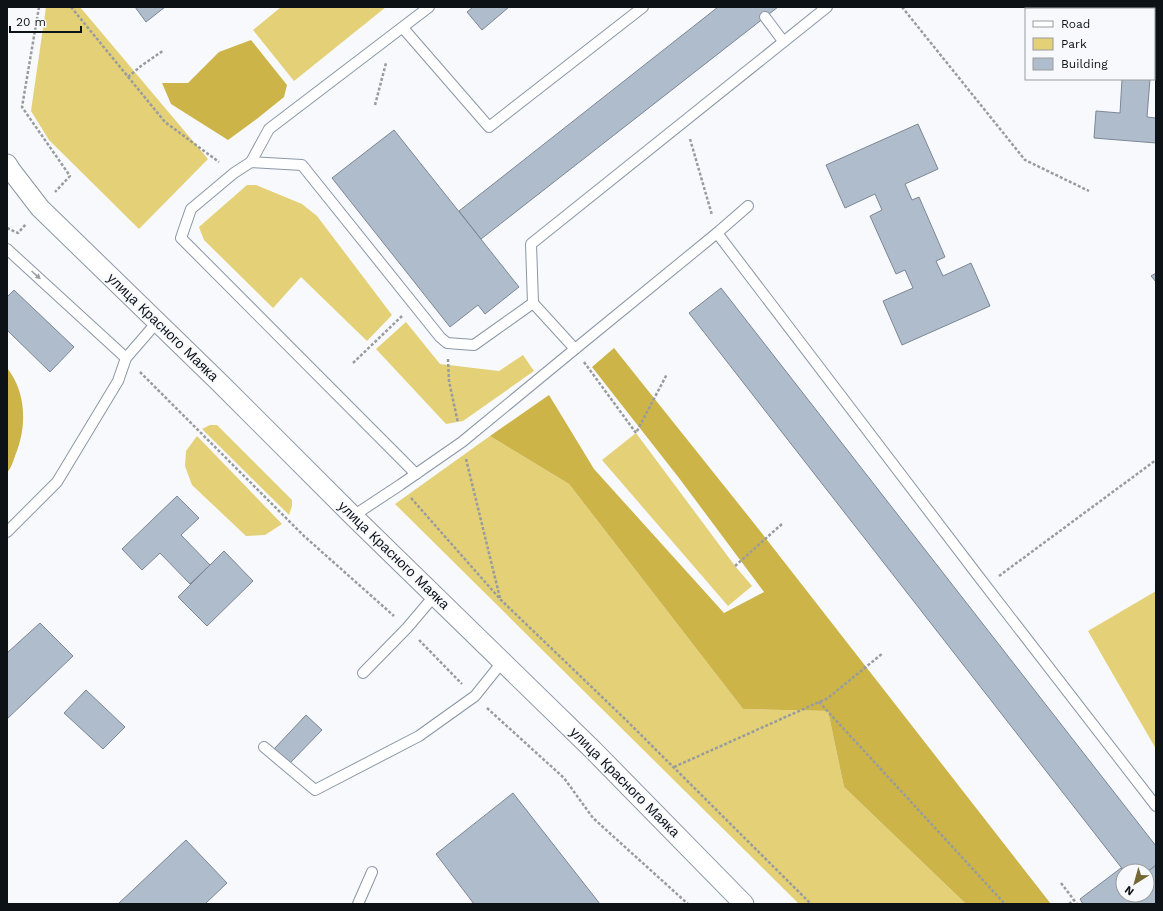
<svg xmlns="http://www.w3.org/2000/svg" width="1163" height="911" viewBox="0 0 1163 911" font-family="'Work Sans',sans-serif">
<rect width="100%" height="100%" fill="#f7f9fc"/>
<g fill="#e4d076">
<polygon points="46,7 80,7 208,159 139,229 49,140 31,111"/>
<polygon points="281,7 386,7 294,81 253,30"/>
<polygon points="247,185 256,185 302,204 317,216 392,315 367,341 301,277 273,308 204,240 199,227"/>
<polygon points="406,322 440,364 499,371 523,355 534,371 463,421 446,424 376,349"/>
<polygon points="210,425 217,425 292,500 292,506 289,515 202,429"/>
<polygon points="636,433 735,566 752,586 728,606 602,460"/>
<polygon points="197,436 282,524 265,535 246,536 192,485 185,466 186,451"/>
<polygon points="490,436 569,484 743,709 828,711 844,787 966,904 799,904 395,504"/>
<polygon points="1156,591 1156,749 1088,631"/>
</g>
<g fill="#ccb449">
<polygon points="251,40 287,85 284,97 258,118 228,140 171,104 162,83 188,83 219,52"/>
<polygon points="614,348 753,522 1051,904 966,904 844,787 828,711 743,709 569,484 490,436 549,395 594,469 724,613 764,592 679,478 592,367"/>
<path d="M7,368C27,393 27,428 15,456C13,462 11,468 7,473Z"/>
</g>
<g fill="#afbccb" stroke="#7b8796">
<polygon points="135,7 165,7 146,22"/>
<polygon points="473,7 509,7 482,30 467,12"/>
<polygon points="718,7 778,7 481,239 459,211"/>
<rect x="1127" y="7" width="27" height="2"/>
<rect x="1154" y="15" width="2" height="22"/>
<polygon points="1122,79 1150,79 1147,117 1156,118 1156,143 1094,138 1096,111 1120,113"/>
<polygon points="918,124 938,169 905,184 912,200 919,197 945,257 936,261 943,276 971,263 990,306 902,345 883,301 913,288 905,270 896,274 870,216 882,210 875,194 845,208 826,165"/>
<polygon points="394,130 519,287 485,314 478,305 450,327 332,178"/>
<polygon points="1156,273 1156,282 1151,276"/>
<polygon points="721,288 1156,846 1156,865 1147,872 1147,871 1124,871 689,313"/>
<polygon points="14,290 74,347 50,372 7,330 7,297"/>
<polygon points="177,496 199,518 181,535 210,565 190,584 160,553 142,570 122,549"/>
<polygon points="224,551 253,581 207,626 178,597"/>
<polygon points="40,623 73,656 7,719 7,653"/>
<polygon points="86,690 125,727 103,749 64,713"/>
<polygon points="306,715 322,730 289,764 274,749"/>
<polygon points="513,793 600,904 474,904 436,854"/>
<polygon points="186,840 227,883 205,904 118,904"/>
<polygon points="1155,866 1156,867 1156,904 1083,904 1080,899 1121,868 1124,871 1123,895 1147,895 1147,872"/>
</g>
<g fill="none" stroke-linecap="round" stroke-linejoin="round">
<g stroke="#8b97a6" stroke-width="12">
<g id="lane">
<polyline points="765,17 783,41"/>
<polyline points="403,28 489,127 643,7"/>
<polyline points="251,162 269,129 429,7"/>
<polyline points="717,233 748,206"/>
<polyline points="7,249 126,358"/>
<polyline points="533,303 531,244 827,7"/>
<polyline points="416,474 181,238 191,209 234,173 251,162 302,165 440,337 447,343 474,345 533,303 575,349 717,233 979,577 1156,806"/>
<polyline points="353,516 400,485 462,442 575,349"/>
<polyline points="7,532 57,482 118,381 126,358 158,321"/>
<polyline points="363,673 407,628 435,595"/>
<polyline points="264,747 315,790 419,736 475,696 503,661"/>
<polyline points="358,904 372,872"/>
</g>
</g>
<g stroke="#8b97a6" stroke-width="21">
<polyline id="street" points="7,164 10,169 40,208 220,383 353,516 593,750 744,904"/>
</g>
<g stroke="#989c9f" stroke-width="2.5" stroke-dasharray="3 2" stroke-linecap="butt">
<polyline points="39,7 22,107 70,176 55,192"/>
<polyline points="71,7 165,122 219,162"/>
<polyline points="902,7 1025,160 1089,191"/>
<polyline points="128,77 141,66 164,50"/>
<polyline points="375,105 386,63"/>
<polyline points="690,139 712,215"/>
<polyline points="7,228 18,233 26,224"/>
<polyline points="448,359 449,381 458,423"/>
<polyline points="584,362 636,433 667,374"/>
<polyline points="353,363 402,316"/>
<polyline points="140,372 304,536 394,616"/>
<polyline points="466,459 500,598"/>
<polyline points="411,498 501,600 625,719 811,904"/>
<polyline points="735,566 783,523"/>
<polyline points="999,576 1156,460"/>
<polyline points="419,640 462,684"/>
<polyline points="819,702 1005,904"/>
<polyline points="487,708 564,778 593,818 688,904"/>
<polyline points="674,767 828,698 883,653"/>
<polyline points="1061,883 1077,904"/>
<polyline points="1069,904 1074,900"/>
</g>
<use href="#lane" stroke="#fff" stroke-width="10"/>
<use href="#street" stroke="#fff" stroke-width="19"/>
</g>
<defs><path id="oneway-solid" d="M-6-.8H1V-3.2L6.5 0L1 3.2V.8H-6Z"/></defs>
<use fill="#9ea0a2" href="#oneway-solid" transform="translate(36 275) rotate(42)"/>
<g text-anchor="middle" dominant-baseline="central" stroke-width="3.5" stroke-linejoin="round" paint-order="stroke">
<g font-size="14" fill="#0d1217" stroke="#f7f9fc">
<text transform="translate(163 327) rotate(44)">улица Красного Маяка</text>
<text transform="translate(394 555) rotate(44)">улица Красного Маяка</text>
<text transform="translate(625 782) rotate(45)">улица Красного Маяка</text>
</g>
</g>
<rect width="1163" height="911" fill="none" stroke="#0d1217" stroke-width="16"/>
<rect x="1025" y="8" width="130" height="72" fill="#f7f9fc" stroke="#999da0"/>
<rect x="1033" y="21" width="20" height="6" fill="#ffffff" stroke="#999da0"/>
<text x="1061" y="28" font-size="12" fill="#0d1217">Road</text>
<rect x="1033" y="38" width="20" height="12" fill="#e4d076" stroke="#999da0"/>
<text x="1061" y="48" font-size="12" fill="#0d1217">Park</text>
<rect x="1033" y="58" width="20" height="12" fill="#afbccb" stroke="#999da0"/>
<text x="1061" y="68" font-size="12" fill="#0d1217">Building</text>
<g transform="translate(1135 883) rotate(217)"><circle r="19" fill="#f7f9fc" stroke="#999da0"/>
<path d="M0-3L7 15L0 10L-7 15Z" fill="#746835"/>
<text y="-6" font-size="11" font-weight="bold" text-anchor="middle" fill="#0d1217">N</text>
</g>
<path d="M10 26v6h71v-6" fill="none" stroke="#0d1217" stroke-width="2"/>
<text x="16" y="26" font-size="12" fill="#0d1217" stroke="#f7f9fc" stroke-width="3" paint-order="stroke">20 m</text>
</svg>
